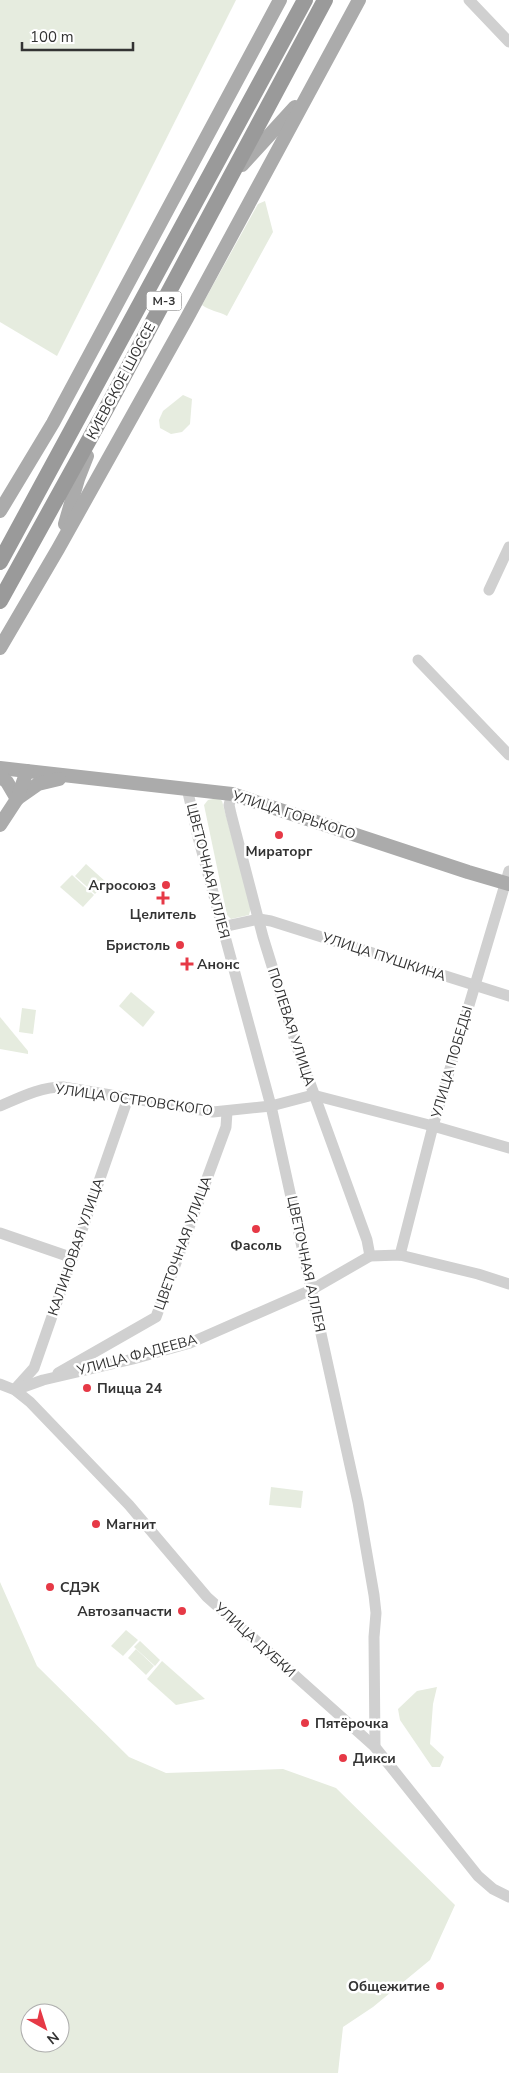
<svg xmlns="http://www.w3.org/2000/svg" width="509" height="2073" viewBox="0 0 509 2073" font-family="'Nunito Sans',sans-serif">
<rect width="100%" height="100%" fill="#fff"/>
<g fill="#e6ecdf" fill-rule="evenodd">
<polygon points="0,0 236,0 57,356 0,322"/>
<path d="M265,201L273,232L227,316C218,311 210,311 202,305L258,204Z"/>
<polygon points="183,395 192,399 190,424 182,432 171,434 160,428 159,420 163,411"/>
<polygon points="218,798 222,801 251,907 249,915 231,919 227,915 204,805 208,800"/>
<polygon points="86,864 106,882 95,894 75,876"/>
<polygon points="72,875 94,895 83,907 60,887"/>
<polygon points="131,992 155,1012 143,1027 119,1006"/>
<polygon points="22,1008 36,1010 33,1034 19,1032"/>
<polygon points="0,1017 28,1051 28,1054 0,1049"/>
<polygon points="271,1487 303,1491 301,1508 269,1505"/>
<path d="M0,1582L37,1666L129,1757L166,1773L283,1769L336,1788L455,1905L430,1960L373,2007L343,2027L338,2073H0ZM30,2013H60V2043H30Z"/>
<polygon points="126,1630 138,1640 123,1656 111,1646"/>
<polygon points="140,1641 160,1660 155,1666 134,1647"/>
<polygon points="136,1649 154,1666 146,1675 128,1658"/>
<polygon points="162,1661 205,1699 176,1705 147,1679"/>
<polygon points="437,1687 433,1704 430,1744 444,1757 440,1767 432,1767 400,1720 398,1709 417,1691"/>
</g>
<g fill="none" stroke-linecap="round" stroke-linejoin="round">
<g stroke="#d0d0d0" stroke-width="11">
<polyline points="469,0 509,42"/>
<polyline points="489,590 509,547"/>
<polyline points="418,660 509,755"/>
<polyline points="187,788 198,837 271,1106 358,1502 374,1595 376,1613 374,1637 375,1747"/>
<polyline points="232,794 229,805 231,814 263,937 298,1050 367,1240 370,1256"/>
<polyline points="222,927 259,919 271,921 509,996"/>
<path d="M0,1106C21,1097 40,1087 63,1087L213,1112L271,1106L313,1095L433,1126L509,1148"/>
<polyline points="0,1233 73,1258"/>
<polyline points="400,1255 433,1126 509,871"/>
<polyline points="58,1373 156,1317 226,1127 227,1112"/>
<polyline points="0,1384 15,1390 30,1402 129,1505 207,1597 375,1747 478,1876 493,1889 509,1897"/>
<polyline points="16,1388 34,1368 128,1098"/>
<polyline points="15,1390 43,1380 133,1359 190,1343 311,1290 370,1256 400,1255 478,1274 509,1284"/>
</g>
<g stroke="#ababab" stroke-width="14">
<polyline points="242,165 295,107"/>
<polyline points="0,511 53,423 280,0"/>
<polyline points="65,524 78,479 87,456"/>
<polyline points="0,648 58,549 187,318 359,0"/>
<polyline points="0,768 232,794 468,872 509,884"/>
<polyline points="0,776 7,782 17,799"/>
<polyline points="18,798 38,784 59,779"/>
<polyline points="0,825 17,799 27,771"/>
</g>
<g stroke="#9a9a9a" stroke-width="16">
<polyline points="0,562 305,0"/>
<polyline points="0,601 105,411 325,0"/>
</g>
</g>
<g fill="#e63946" stroke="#fff" stroke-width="2">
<circle cx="279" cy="835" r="5"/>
<circle cx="166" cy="885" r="5"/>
<path d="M160.5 890.5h5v5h5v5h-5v5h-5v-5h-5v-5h5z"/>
<circle cx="180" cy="945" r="5"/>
<path d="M184.5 956.5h5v5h5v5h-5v5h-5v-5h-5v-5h5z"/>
<circle cx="256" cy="1229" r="5"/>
<circle cx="87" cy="1388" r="5"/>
<circle cx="96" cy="1524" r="5"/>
<circle cx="50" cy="1587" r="5"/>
<circle cx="182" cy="1611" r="5"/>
<circle cx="305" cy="1723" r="5"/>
<circle cx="343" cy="1758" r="5"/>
<circle cx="440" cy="1986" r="5"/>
</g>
<g text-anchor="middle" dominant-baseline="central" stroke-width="5" stroke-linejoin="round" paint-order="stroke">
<rect fill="#fff" stroke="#707070" stroke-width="1" x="146.5" y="291.5" width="35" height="19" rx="4"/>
<g font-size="12" font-weight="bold" fill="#333">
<text x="164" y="301">М-3</text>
</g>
<g font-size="14" fill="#333" stroke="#fff">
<text transform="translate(121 381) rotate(-62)">КИЕВСКОЕ ШОССЕ</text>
<text transform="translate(294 815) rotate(18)">УЛИЦА ГОРЬКОГО</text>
<text transform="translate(208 871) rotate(76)">ЦВЕТОЧНАЯ АЛЛЕЯ</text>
<text transform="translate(384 957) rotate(18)">УЛИЦА ПУШКИНА</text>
<text transform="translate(291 1027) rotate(72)">ПОЛЕВАЯ УЛИЦА</text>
<text transform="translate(452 1062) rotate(-74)">УЛИЦА ПОБЕДЫ</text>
<text transform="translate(134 1100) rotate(8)">УЛИЦА ОСТРОВСКОГО</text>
<text transform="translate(183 1243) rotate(-70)">ЦВЕТОЧНАЯ УЛИЦА</text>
<text transform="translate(76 1247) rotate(-71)">КАЛИНОВАЯ УЛИЦА</text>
<text transform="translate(306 1264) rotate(78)">ЦВЕТОЧНАЯ АЛЛЕЯ</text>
<text transform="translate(137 1355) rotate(-15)">УЛИЦА ФАДЕЕВА</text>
<text transform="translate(255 1640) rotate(42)">УЛИЦА ДУБКИ</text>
</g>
<g font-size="14" font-weight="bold" fill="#333" stroke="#fff" text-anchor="start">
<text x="279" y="851" text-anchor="middle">Мираторг</text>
<text x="156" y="885" text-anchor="end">Агросоюз</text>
<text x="163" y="914" text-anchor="middle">Целитель</text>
<text x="170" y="945" text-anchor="end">Бристоль</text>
<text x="197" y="964">Анонс</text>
<text x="256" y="1245" text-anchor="middle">Фасоль</text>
<text x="97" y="1388">Пицца 24</text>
<text x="106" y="1524">Магнит</text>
<text x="60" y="1587">СДЭК</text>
<text x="172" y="1611" text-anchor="end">Автозапчасти</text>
<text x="315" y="1723">Пятёрочка</text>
<text x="353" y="1758">Дикси</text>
<text x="430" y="1986" text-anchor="end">Общежитие</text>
</g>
</g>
<g transform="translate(45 2028) rotate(141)"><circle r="24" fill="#ffffff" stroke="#adadad"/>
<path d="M0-4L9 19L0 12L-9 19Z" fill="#e63946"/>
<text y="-8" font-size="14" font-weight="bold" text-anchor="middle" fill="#333333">N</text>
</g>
<path d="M22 42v8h111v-8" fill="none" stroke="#333333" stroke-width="2.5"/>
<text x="30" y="42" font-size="15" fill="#333333" stroke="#ffffff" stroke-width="4" paint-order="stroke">100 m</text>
</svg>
